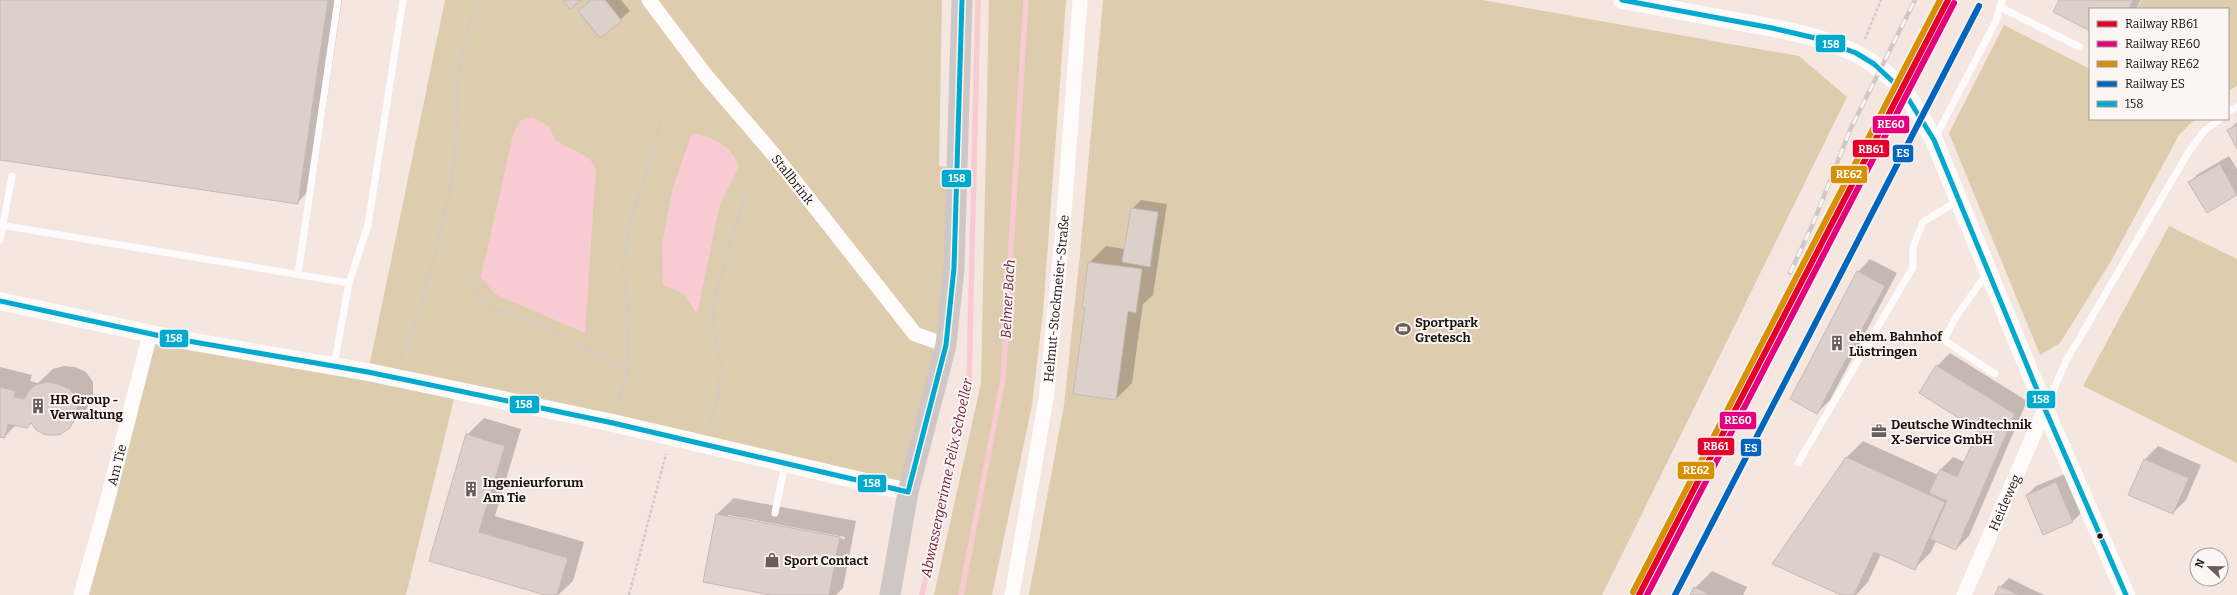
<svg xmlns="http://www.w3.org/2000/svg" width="2237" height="595" viewBox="0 0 2237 595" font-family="Bitter,serif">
<rect width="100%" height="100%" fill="#f5e6e0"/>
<g fill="#deccae">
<polygon points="445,0 942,0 939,166 957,168 954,268 908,492 456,391 406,595 80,595 150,334 368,372"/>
<polygon points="989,0 1066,0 1043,312 1032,405 992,595 934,595 981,383"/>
<polygon points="1103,0 1482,0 1799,56 1847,97 1602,595 1029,595 1064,405 1080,254"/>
<polygon points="2142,0 2237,0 2237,86 2228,91 2228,9 2137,9"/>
<polygon points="2004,25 2090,69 2090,119 2195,119 2179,135 2111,261 2060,343 2040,355 1949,133"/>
<polygon points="2169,226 2237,259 2237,463 2083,386"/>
</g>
<g fill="#f8cbd3">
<polygon points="533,117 549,126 555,140 589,158 596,169 585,333 495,294 481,277 513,135 520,121"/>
<path d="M692,133C714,137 730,145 739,166L720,204L697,314L683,293L663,285L662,244L673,187Z"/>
</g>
<g fill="#0003" fill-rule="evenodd">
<polygon points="0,0 342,0 314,186 297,203 0,159"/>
<polygon points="590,0 621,0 630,11 600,37 579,11"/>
<polygon points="2060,0 2141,0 2136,9 2090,9 2090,29"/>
<polygon points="2237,122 2237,147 2228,131"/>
<polygon points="2229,156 2237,169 2237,194 2207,212 2190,182 2198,174"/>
<polygon points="1141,200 1167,204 1153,295 1143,304 1132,383 1116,399 1086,307 1089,263 1106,246 1125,249 1132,209"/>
<polygon points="1870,259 1897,273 1830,400 1817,413 1858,272"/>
<polygon points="1950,353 2027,401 1969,536 1956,549 1936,541 1931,552 1914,569 1881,554 1868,582 1856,595 1844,595 1846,458 1863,441 1938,475 1940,470 1953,457 1965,462 1979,430 1937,366"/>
<polygon points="64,366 75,367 86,372 93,382 93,396 86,410 69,427 31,422 16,425 4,437 0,436 0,367 32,375 30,381 38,383 53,369"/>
<polygon points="484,418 521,429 495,516 584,542 573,581 558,595 548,595 430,560 467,435"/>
<polygon points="2158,446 2201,465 2186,500 2173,513 2129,494 2145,459"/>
<polygon points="2065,474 2081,513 2073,521 2027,495 2036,486"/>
<path d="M734,498L856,521L843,588L836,595H776L704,581L717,514ZM728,515L845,537V539L728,517Z"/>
<polygon points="1712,571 1747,587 1743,595 1691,595 1695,588"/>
<polygon points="2009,578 2044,595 1996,595 2000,587"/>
</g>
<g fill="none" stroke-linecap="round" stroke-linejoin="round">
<g stroke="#f8cbd3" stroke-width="5.5">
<polyline points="922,595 969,382 978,0"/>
<polyline points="961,595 1003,379 1026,0"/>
</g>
</g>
<g fill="#dbd0ca" stroke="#c5bab4">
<polygon points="0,0 328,0 298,204 0,160"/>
<polygon points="563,0 582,0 570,9"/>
<polygon points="591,0 605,0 622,21 600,38 578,11"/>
<polygon points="2059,0 2133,0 2129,9 2090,9 2090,31 2053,12"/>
<polygon points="2237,125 2237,149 2227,130"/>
<polygon points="2220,164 2237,195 2207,213 2188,182"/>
<polygon points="1131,208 1158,212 1150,267 1122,262"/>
<polygon points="1088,262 1142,269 1136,313 1128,311 1116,400 1073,394 1085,308 1082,308"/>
<polygon points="1857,271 1885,286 1817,414 1790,399"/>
<polygon points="1936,365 2015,414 1956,550 1930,539 1947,501 1929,493 1940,469 1957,477 1978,430 1919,393"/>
<polygon points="47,382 58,384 70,389 77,399 77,413 70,428 59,435 46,435 36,430 31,423 27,428 8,424 5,438 0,437 0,387 16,391 14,397 24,399 28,392 35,385"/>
<polygon points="466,434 505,446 479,532 568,558 557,595 545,595 429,561"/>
<polygon points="1846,457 1945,502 1915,570 1874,552 1854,595 1841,595 1772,564"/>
<polygon points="2144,459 2189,478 2173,514 2128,495"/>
<polygon points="2056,482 2073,522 2043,535 2026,495"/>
<polygon points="716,514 840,537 829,595 770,595 703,582"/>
<polygon points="1999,586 2019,595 1995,595"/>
<polygon points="1694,587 1711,595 1690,595"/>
</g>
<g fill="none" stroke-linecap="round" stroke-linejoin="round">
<g stroke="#cfcac7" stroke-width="2.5" stroke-dasharray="3 2" stroke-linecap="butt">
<polyline points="1865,39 1881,0"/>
<polyline points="469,263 469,284 483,303 560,334 628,370"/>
<path d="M401,360C423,303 441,238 452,178C462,118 448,54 482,0"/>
<polyline points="618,405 628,370 629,313 623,269 630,223 662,119"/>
<polyline points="709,428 719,391 721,364 713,323 714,301 745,194"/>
<polyline points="629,595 666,454"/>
</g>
<g stroke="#fefbfa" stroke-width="7">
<polyline points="2000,7 2080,47"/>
<polyline points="2228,112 2237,107"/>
<polyline points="1935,138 1996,21 2002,0"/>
<polyline points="0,225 349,283"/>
<polyline points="0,240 12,176"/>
<polyline points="1987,273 1956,317 1944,340 1995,374"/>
<polyline points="298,274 338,0"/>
<polyline points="334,366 349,283 368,225 403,0"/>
<polyline points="2047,405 2066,361 2188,153 2204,131 2220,119"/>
<polyline points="1798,463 1913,267 1913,247 1923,222 1959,200"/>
<polyline points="775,513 785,464"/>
</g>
<g stroke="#fefbfa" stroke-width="15">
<path id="s1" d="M649,0L707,77L774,155L915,334L946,345"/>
<path id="s2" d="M81,595L108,498L150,334"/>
<path id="s3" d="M1012,595L1046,399L1063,227L1080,0"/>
<path id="s4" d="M1964,595L2045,409"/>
</g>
<g stroke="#fefbfa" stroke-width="18">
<path d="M1622,0C1658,7 1694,13 1730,20C1784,30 1849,38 1891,78C1910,95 1922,119 1934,140L2045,409L2126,595"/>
<polyline points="0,301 165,337 368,372 613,423 908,492"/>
</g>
<polyline stroke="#cec7c6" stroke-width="21" points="890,595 908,492 946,345 954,268 962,0"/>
<g stroke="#cec9c7" stroke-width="4.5">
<polyline id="rail" points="1790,273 1812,226 1851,128 1915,0"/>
</g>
<use href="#rail" stroke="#fbf5f3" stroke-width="3" stroke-dasharray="9" stroke-linecap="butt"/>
<g stroke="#fbf5f3" stroke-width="8">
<g id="bus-1">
<polyline points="1622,0 1772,28 1815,38 1856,53 1874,64 1904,92 1934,140 2045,409 2126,595"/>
<polyline points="0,301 165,337 368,372 613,423 908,492 946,345 954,268 962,0"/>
</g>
</g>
<use href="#bus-1" stroke="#00a9ce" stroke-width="5"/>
<g stroke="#fbf5f3" stroke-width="9">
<polyline id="rail-1" points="1639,595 1948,0"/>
</g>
<g stroke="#fbf5f3" stroke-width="9">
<polyline id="rail-2" points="1647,595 1954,3"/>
</g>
<g stroke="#fbf5f3" stroke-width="9">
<polyline id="rail-3" points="1633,592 1940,0"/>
</g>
<g stroke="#fbf5f3" stroke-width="9">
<polyline id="rail-4" points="1675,595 1979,6"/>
</g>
<use href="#rail-1" stroke="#e4002b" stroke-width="6"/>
<use href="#rail-2" stroke="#e5007d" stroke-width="6"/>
<use href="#rail-3" stroke="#d69002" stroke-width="6"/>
<use href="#rail-4" stroke="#0065bd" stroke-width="6"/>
</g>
<defs>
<g id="stadium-bare" transform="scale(1.2)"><path d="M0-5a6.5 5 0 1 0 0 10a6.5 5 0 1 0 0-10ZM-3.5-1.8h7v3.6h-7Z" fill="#695e59" stroke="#fbf5f3" stroke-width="2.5" paint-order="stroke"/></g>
<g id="building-bare" transform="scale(1.2)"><path d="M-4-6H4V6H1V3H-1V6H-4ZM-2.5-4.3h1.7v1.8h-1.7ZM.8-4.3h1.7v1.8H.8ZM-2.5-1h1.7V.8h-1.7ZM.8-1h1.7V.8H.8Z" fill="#695e59" stroke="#fbf5f3" stroke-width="2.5" paint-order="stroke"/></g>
<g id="office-bare" transform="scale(1.2)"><path d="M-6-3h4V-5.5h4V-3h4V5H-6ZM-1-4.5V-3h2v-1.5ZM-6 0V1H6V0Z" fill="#695e59" stroke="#fbf5f3" stroke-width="2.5" paint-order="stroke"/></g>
<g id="shop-bare" transform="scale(1.2)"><path d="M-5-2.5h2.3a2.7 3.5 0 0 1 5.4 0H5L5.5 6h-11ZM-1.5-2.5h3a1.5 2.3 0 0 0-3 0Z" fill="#695e59" stroke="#fbf5f3" stroke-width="2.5" paint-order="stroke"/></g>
</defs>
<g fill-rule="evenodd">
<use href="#stadium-bare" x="1403" y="329"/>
<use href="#building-bare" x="1837" y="343"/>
<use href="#building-bare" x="38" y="406"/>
<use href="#office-bare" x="1879" y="431"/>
<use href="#building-bare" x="471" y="489"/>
<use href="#shop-bare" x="772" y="560"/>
</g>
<circle fill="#1d1410" stroke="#fbf5f3" stroke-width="1.5" cx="2100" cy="536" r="3.5"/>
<g text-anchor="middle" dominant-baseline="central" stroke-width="4" stroke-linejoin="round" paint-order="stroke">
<g font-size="13" fill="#1d1410" stroke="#fbf5f3">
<text stroke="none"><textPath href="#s1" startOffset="230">Stallbrink</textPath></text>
<text stroke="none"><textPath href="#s3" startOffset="300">Helmut-Stockmeier-Straße</textPath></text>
<text stroke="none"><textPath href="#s2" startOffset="135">Am Tie</textPath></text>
<text stroke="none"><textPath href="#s4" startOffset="101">Heideweg</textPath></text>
</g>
<g font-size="13" font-weight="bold" fill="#1d1410" stroke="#fbf5f3" text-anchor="start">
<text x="1415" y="322">Sportpark<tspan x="1415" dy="15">Gretesch</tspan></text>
<text x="1849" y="336">ehem. Bahnhof<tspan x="1849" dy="15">Lüstringen</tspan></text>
<text x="50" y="399">HR Group -<tspan x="50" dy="15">Verwaltung</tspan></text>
<text x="1891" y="424">Deutsche Windtechnik<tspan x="1891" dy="15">X-Service GmbH</tspan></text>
<text x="483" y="482">Ingenieurforum<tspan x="483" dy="15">Am Tie</tspan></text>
<text x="784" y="560">Sport Contact</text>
</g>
<g font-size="14" font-style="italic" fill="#72213d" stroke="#fbf5f3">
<text transform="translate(1008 299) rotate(-87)">Belmer Bach</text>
<text transform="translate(947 478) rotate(-78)">Abwassergerinne Felix Schoeller</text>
</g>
</g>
<g stroke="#fbf5f3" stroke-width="1.5">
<rect x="1815" y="34" width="31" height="19" rx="4" fill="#00a9ce"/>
<rect x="1872" y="115" width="38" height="19" rx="4" fill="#e5007d"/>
<rect x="1852" y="139" width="38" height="19" rx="4" fill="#e4002b"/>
<rect x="1892" y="144" width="22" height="19" rx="4" fill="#0065bd"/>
<rect x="1830" y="165" width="38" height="19" rx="4" fill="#d69002"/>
<rect x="941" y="169" width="31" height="19" rx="4" fill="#00a9ce"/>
<rect x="159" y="329" width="30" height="19" rx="4" fill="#00a9ce"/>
<rect x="2026" y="390" width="30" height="19" rx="4" fill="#00a9ce"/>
<rect x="509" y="395" width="31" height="19" rx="4" fill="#00a9ce"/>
<rect x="1719" y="411" width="38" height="19" rx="4" fill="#e5007d"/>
<rect x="1697" y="437" width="38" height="19" rx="4" fill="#e4002b"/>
<rect x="1740" y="438" width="22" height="19" rx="4" fill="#0065bd"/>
<rect x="1677" y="461" width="38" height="19" rx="4" fill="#d69002"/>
<rect x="857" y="474" width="30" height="19" rx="4" fill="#00a9ce"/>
</g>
<g font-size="11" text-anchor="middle" font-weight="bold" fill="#fff">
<text x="1831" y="48">158</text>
<text x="1891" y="128">RE60</text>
<text x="1871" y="153">RB61</text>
<text x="1903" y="157">ES</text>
<text x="1849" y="178">RE62</text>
<text x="957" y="182">158</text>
<text x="174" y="342">158</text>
<text x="2041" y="403">158</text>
<text x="524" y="408">158</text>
<text x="1738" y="424">RE60</text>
<text x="1716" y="450">RB61</text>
<text x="1751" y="452">ES</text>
<text x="1696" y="474">RE62</text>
<text x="872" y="487">158</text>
</g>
<rect x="2089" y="8" width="140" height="112" fill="#fbf5f3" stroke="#a29b98"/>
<rect x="2097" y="21" width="20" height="6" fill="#e4002b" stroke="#a29b98"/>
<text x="2125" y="28" font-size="12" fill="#1d1410">Railway RB61</text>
<rect x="2097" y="41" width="20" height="6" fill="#e5007d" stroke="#a29b98"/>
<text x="2125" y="48" font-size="12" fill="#1d1410">Railway RE60</text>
<rect x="2097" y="61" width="20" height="6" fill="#d69002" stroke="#a29b98"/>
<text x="2125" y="68" font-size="12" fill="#1d1410">Railway RE62</text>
<rect x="2097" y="81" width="20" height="6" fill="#0065bd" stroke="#a29b98"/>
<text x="2125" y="88" font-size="12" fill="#1d1410">Railway ES</text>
<rect x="2097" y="101" width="20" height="6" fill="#00a9ce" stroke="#a29b98"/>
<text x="2125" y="108" font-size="12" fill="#1d1410">158</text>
<g transform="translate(2209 567) rotate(292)"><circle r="19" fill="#fbf5f3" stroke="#a29b98"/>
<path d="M0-3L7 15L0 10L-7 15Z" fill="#695e59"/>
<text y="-6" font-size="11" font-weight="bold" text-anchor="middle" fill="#1d1410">N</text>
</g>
</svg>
